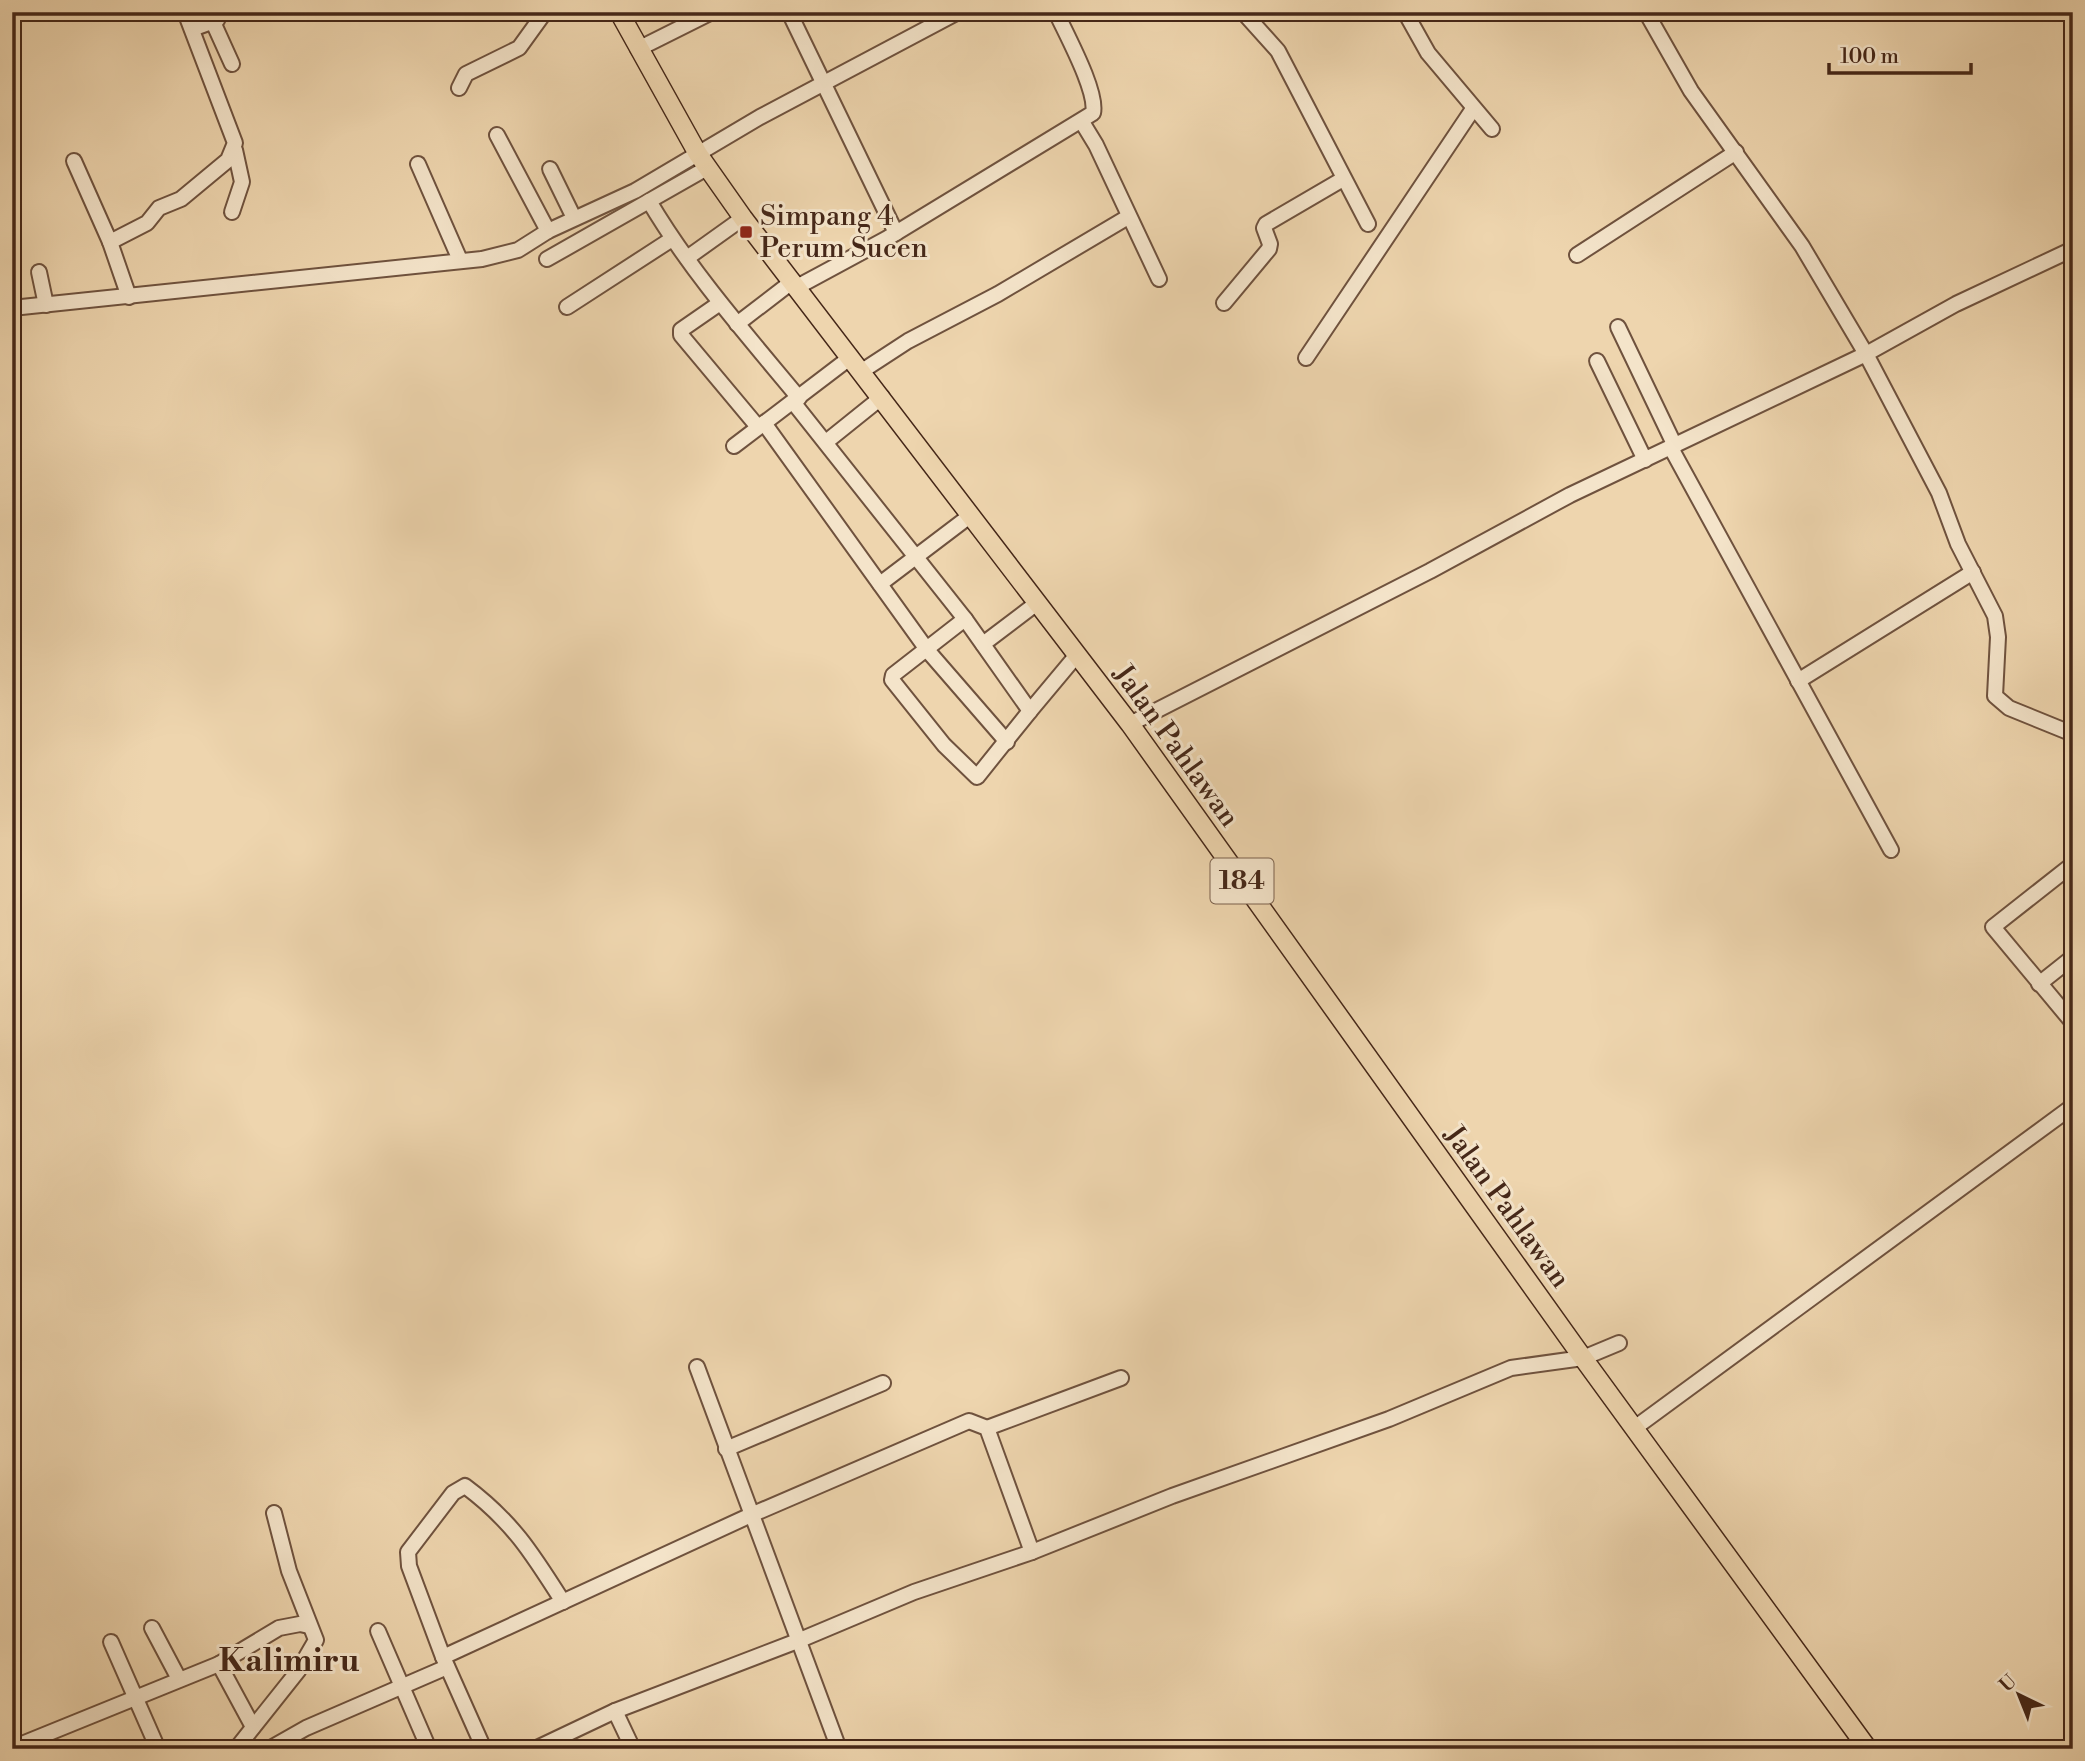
<svg xmlns="http://www.w3.org/2000/svg" width="2085" height="1761" viewBox="0 0 2085 1761" font-family="'Libre Bodoni',serif">
<rect width="100%" height="100%" fill="#eed5ae"/>
<filter id="stains"><feTurbulence type="fractalNoise" baseFrequency=".00286" numOctaves="4"/><feColorMatrix values="0 0 0 0 .2 0 0 0 0 .09 0 0 0 0 .02 0 0 0 .5 -.17"/></filter>
<radialGradient id="worn" r=".72"><stop offset=".6" stop-color="#630" stop-opacity="0"/><stop offset="1" stop-color="#630" stop-opacity=".3"/></radialGradient>
<g fill="none" stroke-linecap="round" stroke-linejoin="round">
<g stroke="#6f523e" stroke-width="18">
<g id="minor">
<polyline points="789,12 896,233"/>
<polyline points="1243,12 1278,51 1368,224"/>
<polyline points="1405,12 1428,53 1492,129"/>
<polyline points="1646,12 1691,91 1802,246 1866,354 1939,493 1958,544 1995,616 1998,637 1995,696 2009,708 2073,734"/>
<polyline points="213,22 232,64"/>
<polyline points="192,29 217,20 221,12"/>
<polyline points="638,49 712,12"/>
<polyline points="459,88 466,74 519,48 545,12"/>
<polyline points="1082,122 1096,145 1159,279"/>
<polyline points="497,135 548,231"/>
<polyline points="74,161 110,242 147,223 159,208 181,199 228,160 235,143 185,12"/>
<polyline points="418,164 460,260"/>
<polyline points="550,169 574,218"/>
<path d="M649,201C691,272 746,334 799,398"/>
<polyline points="232,212 242,182 235,150"/>
<polyline points="110,242 129,297"/>
<polyline points="1577,255 1736,152"/>
<polyline points="687,258 743,218"/>
<polyline points="547,259 707,168"/>
<polyline points="39,272 46,305"/>
<path d="M797,287L886,239L1093,113C1098,92 1066,34 1056,12"/>
<polyline points="720,303 681,330 681,335 758,427"/>
<polyline points="1224,303 1269,249 1270,244 1264,228 1266,224 1343,179"/>
<polyline points="567,307 672,239"/>
<polyline points="12,308 482,259 518,250 548,231 635,191 760,117 958,12"/>
<polyline points="737,324 793,281"/>
<polyline points="1618,327 1675,446"/>
<polyline points="1306,358 1473,109"/>
<polyline points="1597,361 1645,460"/>
<polyline points="862,371 908,341 998,294 1128,217"/>
<polyline points="793,402 965,619 1030,711 1076,656"/>
<polyline points="764,423 928,651 1007,742"/>
<polyline points="826,442 882,397"/>
<polyline points="734,446 851,357"/>
<polyline points="1671,448 1891,850"/>
<polyline points="880,584 971,515"/>
<polyline points="965,619 893,675 892,680 944,745 977,777 1030,711"/>
<polyline points="983,644 1037,603"/>
<polyline points="1798,681 1973,572"/>
<polyline points="1130,724 1430,571 1570,495 1866,354 1956,304 2073,249"/>
<polyline points="2073,864 1993,927 2073,1023"/>
<polyline points="2039,984 2073,957"/>
<polyline points="697,1367 839,1749"/>
<polyline points="1636,1427 2073,1106"/>
<polyline points="987,1428 1121,1378"/>
<polyline points="726,1449 883,1383"/>
<polyline points="152,1628 179,1679"/>
<polyline points="378,1631 429,1749"/>
<polyline points="111,1642 158,1749"/>
<polyline points="443,1657 751,1515 969,1421 987,1428 1032,1552"/>
<polyline points="219,1664 253,1727"/>
<polyline points="615,1711 633,1749"/>
<polyline points="12,1748 219,1664 279,1628 300,1624 309,1626"/>
<polyline points="236,1749 298,1671 316,1640 289,1571 274,1513"/>
<polyline points="269,1749 306,1728 447,1667"/>
<path d="M484,1749L443,1657L409,1566L408,1552L453,1493L465,1486C512,1521 532,1553 563,1602"/>
<polyline points="535,1749 615,1711 800,1640 914,1592 1032,1552 1172,1496 1389,1419 1511,1368 1583,1358 1619,1343"/>
</g>
</g>
<g stroke="#452718" stroke-width="21">
<polyline id="major" points="619,12 698,154 743,218 1130,724 1583,1358 1868,1749"/>
</g>
<use href="#minor" stroke="#f4e4ca" stroke-width="14"/>
<use href="#major" stroke="#eed5ae" stroke-width="18"/>
</g>
<rect fill="#8f2418" stroke="#f4e4ca" stroke-width="2.5" x="739" y="225" width="14" height="14" rx="3.5"/>
<g text-anchor="middle" dominant-baseline="central" stroke-width="6" stroke-linejoin="round" paint-order="stroke">
<rect fill="#f4e4ca" stroke="#7a604d" stroke-width="2" x="1210.5" y="858.5" width="63" height="45" rx="5"/>
<g font-size="26" font-weight="bold" fill="#452718">
<text x="1242" y="881">184</text>
</g>
<g font-size="28" fill="#452718" stroke="#f4e4ca" text-anchor="start">
<text x="760" y="216">Simpang 4<tspan x="760" dy="32">Perum Sucen</tspan></text>
</g>
<g font-size="28" fill="#452718" stroke="#f4e4ca">
<text transform="translate(1176 746) rotate(54)">Jalan Pahlawan</text>
<text transform="translate(1507 1207) rotate(54)">Jalan Pahlawan</text>
</g>
<g font-size="32" font-weight="bold" fill="#452718" stroke="#f4e4ca">
<text x="289" y="1661">Kalimiru</text>
</g>
</g>
<rect width="2085" height="1761" fill="none" stroke="#eed5ae" stroke-width="42"/>
<rect x="14" y="14" width="2057" height="1733" fill="none" stroke="#452718" stroke-width="3.5"/>
<rect x="21" y="21" width="2043" height="1719" fill="none" stroke="#452718" stroke-width="2"/>
<g transform="translate(2019 1695) rotate(317)" stroke="#f4e4ca" stroke-width="5" paint-order="stroke">
<path d="M0-5L12 26L0 18L-12 26Z" fill="#452718"/>
<text y="-10" font-size="19" font-weight="bold" text-anchor="middle" fill="#452718">U</text>
</g>
<path d="M1829 63v10h142v-10" fill="none" stroke="#452718" stroke-width="3.5"/>
<text x="1840" y="63" font-size="21" fill="#452718" stroke="#f4e4ca" stroke-width="5" paint-order="stroke">100 m</text>
<rect width="100%" height="100%" filter="url(#stains)"/>
<rect width="100%" height="100%" fill="url(#worn)"/>
</svg>
